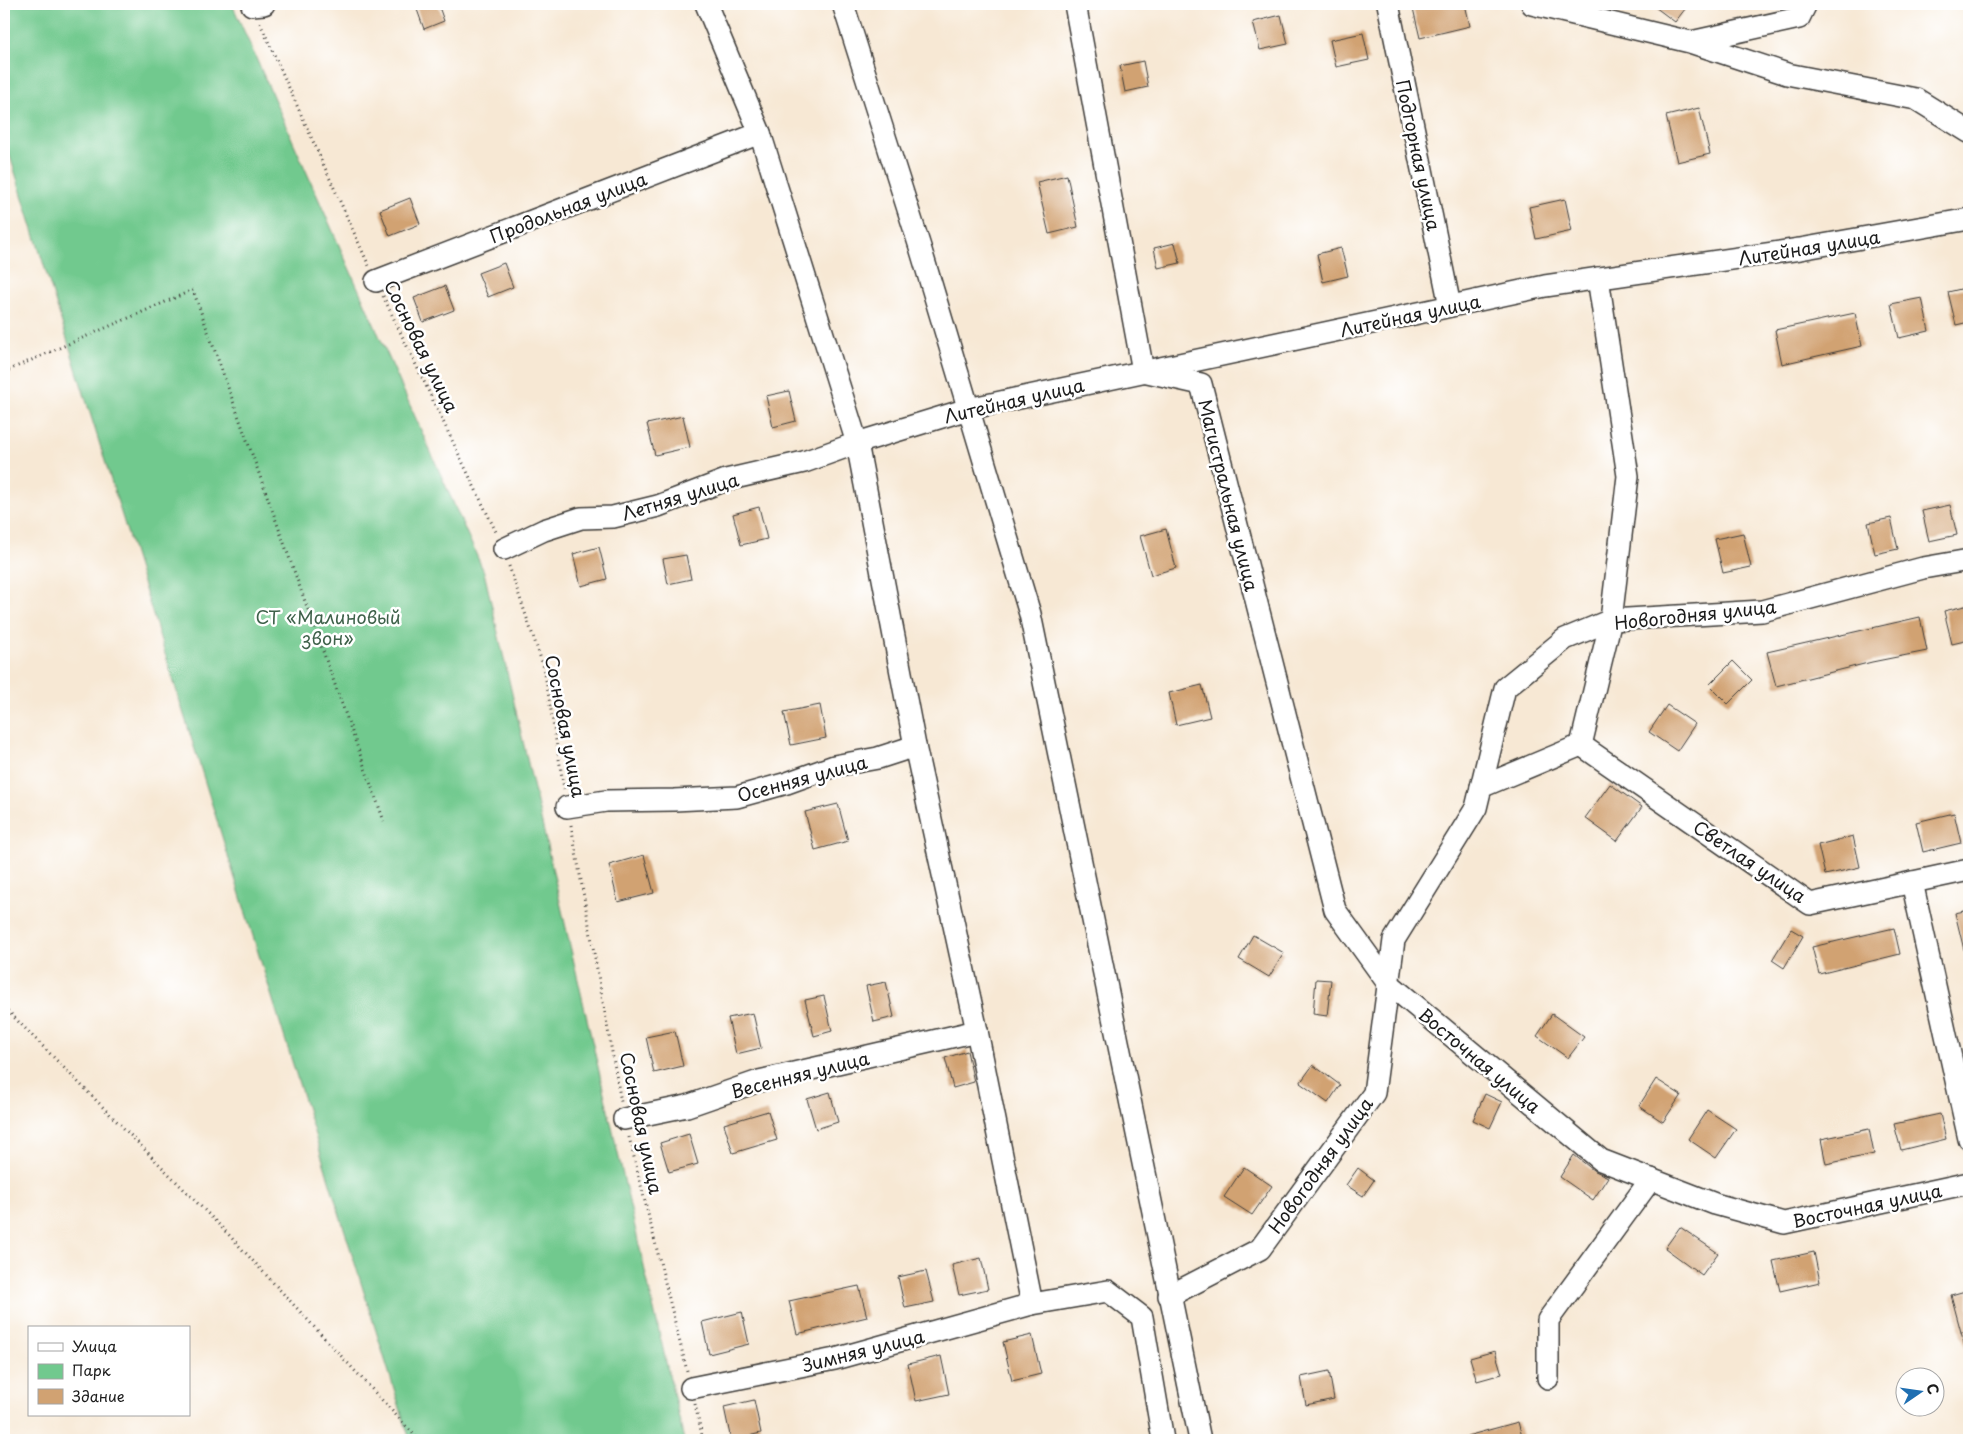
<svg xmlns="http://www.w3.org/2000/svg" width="1973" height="1444" viewBox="0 0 1973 1444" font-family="'Playpen Sans',sans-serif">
<rect width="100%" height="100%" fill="#fff"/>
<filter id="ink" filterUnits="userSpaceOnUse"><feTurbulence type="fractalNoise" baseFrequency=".02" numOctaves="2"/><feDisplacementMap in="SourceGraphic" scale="10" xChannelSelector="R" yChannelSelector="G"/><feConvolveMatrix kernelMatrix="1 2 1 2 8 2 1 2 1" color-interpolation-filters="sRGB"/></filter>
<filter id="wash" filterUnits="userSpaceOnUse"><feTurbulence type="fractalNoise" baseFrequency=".0096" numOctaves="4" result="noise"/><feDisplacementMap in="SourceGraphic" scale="20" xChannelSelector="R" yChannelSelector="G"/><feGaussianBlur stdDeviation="1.12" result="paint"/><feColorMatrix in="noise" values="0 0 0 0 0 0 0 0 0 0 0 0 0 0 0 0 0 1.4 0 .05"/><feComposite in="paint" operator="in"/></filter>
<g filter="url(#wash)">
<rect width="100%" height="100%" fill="#f7e8d4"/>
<polygon fill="#71c98e" stroke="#467255" points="4,4 232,4 484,572 684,1440 410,1440 4,137"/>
<g id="blocks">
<g fill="#d1a272">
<polygon points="415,4 438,4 444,21 424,29"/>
<polygon points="1412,4 1465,4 1470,26 1420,38"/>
<polygon points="1651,4 1689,4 1675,22"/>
<polygon points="1281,15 1288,44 1260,50 1253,22"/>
<polygon points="1363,33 1369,60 1336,67 1330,40"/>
<polygon points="1143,61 1148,87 1125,92 1120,66"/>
<polygon points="1699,108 1710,154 1677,162 1666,116"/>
<polygon points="1067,175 1078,227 1049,234 1037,182"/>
<polygon points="410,198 420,224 390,236 380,210"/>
<polygon points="1565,199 1572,231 1536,239 1529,207"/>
<polygon points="1175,243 1180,263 1158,268 1154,248"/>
<polygon points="1341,248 1348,276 1323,282 1317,254"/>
<polygon points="504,263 513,287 488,297 478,273"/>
<polygon points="445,286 454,310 423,322 414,298"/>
<polygon points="1969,287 1969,322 1956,325 1948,292"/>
<polygon points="1922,298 1929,331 1899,338 1891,304"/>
<polygon points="1855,313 1862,346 1782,364 1775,330"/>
<polygon points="789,391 796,421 773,427 766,396"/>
<polygon points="683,416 690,447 655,455 647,424"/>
<polygon points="1950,505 1957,535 1929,541 1922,511"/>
<polygon points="759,507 767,539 741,545 733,514"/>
<polygon points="1891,518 1898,549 1875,554 1868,523"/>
<polygon points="1166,529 1176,568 1151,575 1140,536"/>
<polygon points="1743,533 1751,567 1723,573 1715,539"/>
<polygon points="599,547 607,579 581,586 573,554"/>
<polygon points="686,555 691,579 668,584 663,559"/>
<polygon points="1969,605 1969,640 1952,644 1944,611"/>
<polygon points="1920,617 1927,651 1872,662 1776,686 1767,652"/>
<polygon points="1733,661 1752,680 1728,704 1709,685"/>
<polygon points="1202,685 1210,717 1176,725 1169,693"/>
<polygon points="820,705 826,738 791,745 784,712"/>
<polygon points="1667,705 1695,724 1677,751 1649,732"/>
<polygon points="1610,784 1642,807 1617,841 1585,818"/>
<polygon points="838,804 848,841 815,850 805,812"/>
<polygon points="1954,813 1961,843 1923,852 1916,822"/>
<polygon points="1853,836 1860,867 1825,875 1818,845"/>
<polygon points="644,855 654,893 618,902 609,865"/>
<polygon points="1969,910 1969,949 1964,950 1955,913"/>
<polygon points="1894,928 1900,954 1819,974 1812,947"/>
<polygon points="1791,929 1803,936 1784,968 1772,960"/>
<polygon points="1253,935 1284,953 1269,977 1239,959"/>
<polygon points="1316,979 1331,980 1327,1016 1313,1014"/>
<polygon points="886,982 894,1017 874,1022 866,986"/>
<polygon points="824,996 832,1031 814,1036 805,1000"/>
<polygon points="753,1013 761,1048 736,1054 728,1018"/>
<polygon points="1552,1014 1584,1037 1568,1058 1537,1036"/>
<polygon points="675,1031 683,1066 654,1073 646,1037"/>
<polygon points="967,1051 974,1082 953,1088 945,1058"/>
<polygon points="1313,1065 1340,1085 1328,1103 1300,1083"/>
<polygon points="1656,1079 1681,1095 1663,1122 1639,1106"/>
<polygon points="830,1092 838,1122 816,1129 807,1099"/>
<polygon points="1485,1094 1502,1102 1490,1128 1473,1120"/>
<polygon points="1707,1110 1736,1129 1716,1158 1688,1139"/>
<polygon points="768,1111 777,1140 733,1153 724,1124"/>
<polygon points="1940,1114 1946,1139 1901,1150 1894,1124"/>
<polygon points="1869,1129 1874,1154 1826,1164 1821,1139"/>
<polygon points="689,1134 698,1164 669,1172 660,1143"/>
<polygon points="1574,1155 1593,1170 1608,1177 1593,1200 1560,1177"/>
<polygon points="1244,1167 1272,1186 1252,1215 1224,1197"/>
<polygon points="1358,1168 1374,1180 1363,1196 1346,1185"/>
<polygon points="1680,1227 1718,1253 1702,1275 1665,1248"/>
<polygon points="1814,1252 1820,1282 1780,1291 1773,1261"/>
<polygon points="981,1258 988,1289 959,1295 952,1265"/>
<polygon points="926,1271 934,1302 905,1308 898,1277"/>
<polygon points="859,1286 867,1317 797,1334 789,1301"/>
<polygon points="1969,1290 1969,1346 1965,1347 1951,1295"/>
<polygon points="742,1312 749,1344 709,1354 702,1322"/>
<polygon points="1032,1335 1041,1374 1012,1381 1003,1342"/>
<polygon points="1495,1351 1502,1374 1477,1381 1470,1358"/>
<polygon points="941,1356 949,1394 916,1401 908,1364"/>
<polygon points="1329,1371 1334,1399 1306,1405 1301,1377"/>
<polygon points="754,1400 761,1433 731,1440 724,1407"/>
<polygon points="1518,1422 1523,1440 1468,1440 1467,1436"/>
</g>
</g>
</g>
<g filter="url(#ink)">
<use href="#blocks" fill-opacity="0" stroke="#3d3b38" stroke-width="1"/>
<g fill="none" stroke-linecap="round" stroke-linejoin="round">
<g stroke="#3d3b38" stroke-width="24">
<g id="minor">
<polyline points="706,4 760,133 857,443 915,746 977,1031 1032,1304 1108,1291 1142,1317 1163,1440"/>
<polyline points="843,4 920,247 1030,614 1200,1440"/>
<polyline points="1075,4 1143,371 1201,384 1335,910 1387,982 1601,1160 1715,1204 1784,1223 1969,1183"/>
<polyline points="1388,4 1450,306"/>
<polyline points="1532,4 1690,42 1787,74 1916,99 1969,132"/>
<polyline points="252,5 264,4"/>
<polyline points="1691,42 1799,18 1806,4"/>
<polyline points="376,281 760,133"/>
<polyline points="504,549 544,530 581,518 613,517 658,506 726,480 804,462 857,443 968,409 1545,286 1800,249 1969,219"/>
<polyline points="1581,745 1810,904 1969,870"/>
<polyline points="1481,787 1581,745 1611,620 1628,476 1598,278"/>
<polyline points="567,807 606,801 674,800 737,797 787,783 834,766 878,758 915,746"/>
<polyline points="1912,882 1969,1139"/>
<polyline points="624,1119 687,1106 759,1081 977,1031"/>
<polyline points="1169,1296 1260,1249 1374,1093 1394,940 1476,808 1505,688 1565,639 1611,620 1762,611 1923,568 1969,560"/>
<polyline points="1548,1378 1548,1320 1651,1179"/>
<polyline points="691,1388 835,1359 1032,1304"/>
</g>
</g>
<g stroke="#3d3b38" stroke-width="3" stroke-dasharray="1 4" stroke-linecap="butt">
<polyline points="260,23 369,266"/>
<polyline points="383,296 496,532"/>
<polyline points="4,372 193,290 384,821"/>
<polyline points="509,566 544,668 564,789"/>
<polyline points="571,825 621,1102"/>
<polyline points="4,1007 229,1235 419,1440"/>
<polyline points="629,1137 687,1371"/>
<polyline points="695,1404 703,1440"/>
</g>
<use href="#minor" stroke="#fff" stroke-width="21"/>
</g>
</g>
<g text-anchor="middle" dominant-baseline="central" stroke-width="5" stroke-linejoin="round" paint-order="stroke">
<g font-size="18" fill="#1c1c1c" stroke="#fff">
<text transform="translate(1419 155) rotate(78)">Подгорная улица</text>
<text transform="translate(568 207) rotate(-21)">Продольная улица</text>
<text transform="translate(1809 247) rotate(-9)">Литейная улица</text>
<text transform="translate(1410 315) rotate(-12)">Литейная улица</text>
<text transform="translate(422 346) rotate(64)">Сосновая улица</text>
<text transform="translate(1014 400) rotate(-13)">Литейная улица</text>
<text transform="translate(1229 495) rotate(76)">Магистральная улица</text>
<text transform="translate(680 496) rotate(-17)">Летняя улица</text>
<text transform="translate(1695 614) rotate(-6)">Новогодняя улица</text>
<text transform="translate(566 726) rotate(79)">Сосновая улица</text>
<text transform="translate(802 778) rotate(-15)">Осенняя улица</text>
<text transform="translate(1750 861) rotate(34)">Светлая улица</text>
<text transform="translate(1480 1060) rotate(40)">Восточная улица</text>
<text transform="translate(800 1074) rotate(-14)">Весенняя улица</text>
<text transform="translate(642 1123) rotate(78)">Сосновая улица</text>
<text transform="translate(1320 1165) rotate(-54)">Новогодняя улица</text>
<text transform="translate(1867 1205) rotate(-12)">Восточная улица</text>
<text transform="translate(863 1350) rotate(-14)">Зимняя улица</text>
</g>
<g font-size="18" fill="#3e614a" stroke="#fff">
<text x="328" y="616">СТ «Малиновый<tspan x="328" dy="21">звон»</tspan></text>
</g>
</g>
<rect width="1973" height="1444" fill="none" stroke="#fff" stroke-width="20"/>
<rect x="28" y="1326" width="162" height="90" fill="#ffffff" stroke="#a4a4a4"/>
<rect x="38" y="1343" width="25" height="8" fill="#ffffff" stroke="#a4a4a4"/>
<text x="72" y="1352" font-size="15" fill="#1c1c1c">Улица</text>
<rect x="38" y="1364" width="25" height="15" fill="#71c98e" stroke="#a4a4a4"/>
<text x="72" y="1376" font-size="15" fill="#1c1c1c">Парк</text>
<rect x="38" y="1389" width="25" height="15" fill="#d1a272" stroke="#a4a4a4"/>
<text x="72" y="1402" font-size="15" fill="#1c1c1c">Здание</text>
<g transform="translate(1920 1392) rotate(77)"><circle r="24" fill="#ffffff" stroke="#a4a4a4"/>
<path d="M0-4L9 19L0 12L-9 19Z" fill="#1f6fb2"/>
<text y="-8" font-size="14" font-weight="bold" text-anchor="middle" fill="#1c1c1c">С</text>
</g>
</svg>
